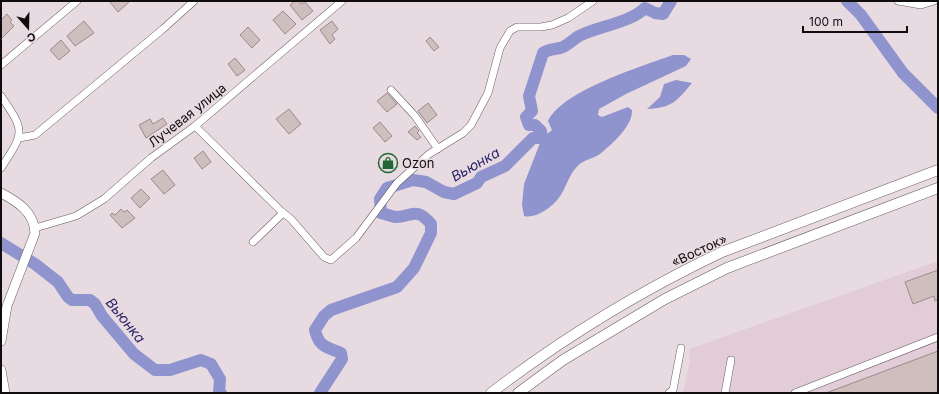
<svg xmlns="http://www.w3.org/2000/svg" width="939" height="394" viewBox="0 0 939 394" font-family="Inter,sans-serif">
<rect width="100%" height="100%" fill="#e8dae1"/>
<polygon fill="#e1ccd7" points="938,261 938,393 683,393 690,361 689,349"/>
<g fill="#9094ce">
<path d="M673,55H684L691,59L686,66L626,94L599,109L598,115L602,117L628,107L632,110C633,126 612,144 600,154C595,158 587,159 581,163C568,173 567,188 558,199C551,208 535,219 524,216L522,205L524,184L542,138L552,130L548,121C562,91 642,66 673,55Z"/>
<path d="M676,80L692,83C677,101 672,108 647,109L660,97L664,84Z"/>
</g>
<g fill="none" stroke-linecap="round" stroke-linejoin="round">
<g stroke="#9094ce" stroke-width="12">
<polyline points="847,1 861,15 903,73 938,108"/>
<polyline points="1,243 35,264 58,282 68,297 72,300 90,300 95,304 102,316 134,354 155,370 170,370 201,360 211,364 220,379 219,392 221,393"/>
<path d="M320,393L342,359L341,353C326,347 319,347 315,330L324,316L331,310L397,287L414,268L431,233V224C417,207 413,216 397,217C392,217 386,214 381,213L380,199L387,188L413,180L426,182L444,192L454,194L477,183L481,177L505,166L533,138H542L541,131L535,125H529L526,117L532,111L529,96L543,53C550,48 556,50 563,47C569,44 574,39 579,36C599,26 630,23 645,8L655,13L663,14L671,1"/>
</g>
</g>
<g fill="#cebebe" stroke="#9a8b8b">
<polygon points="109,1 128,1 129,2 118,12"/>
<polygon points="295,1 299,1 301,4 305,2 313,11 302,20 290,5"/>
<polygon points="283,11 296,24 285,34 273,20"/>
<polygon points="7,14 12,20 10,22 14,26 1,39 1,20"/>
<polygon points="84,21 94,33 75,46 67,36"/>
<polygon points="332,21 338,29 332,35 335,39 330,44 320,30"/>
<polygon points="248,27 260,40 252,48 240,35"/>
<polygon points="430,37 439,47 434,51 426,41"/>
<polygon points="61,40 70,51 59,60 50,50"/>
<polygon points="235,58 245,70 237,76 228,64"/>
<polygon points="387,93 397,104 387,112 377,101"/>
<polygon points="428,103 437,115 427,123 418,111"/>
<polygon points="289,109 301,124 289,134 276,119"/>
<polygon points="163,118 167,124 146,138 139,125 150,119 153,124"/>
<polygon points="380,122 392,136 385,142 373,128"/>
<polygon points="415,126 419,131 417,133 421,137 417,140 408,132"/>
<polygon points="203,151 211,162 202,169 194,158"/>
<polygon points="389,153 395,160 388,166 382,159"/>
<polygon points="163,170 175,185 164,194 151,179"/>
<polygon points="141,189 150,198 140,208 131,198"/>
<polygon points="121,209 124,212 127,210 135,218 122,228 110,215 112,213 115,215"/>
<polygon points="938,270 938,300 935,301 934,296 913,304 905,282"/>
<polygon points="938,351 938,393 826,393"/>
</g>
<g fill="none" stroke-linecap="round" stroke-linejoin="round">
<g stroke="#665a60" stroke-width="8">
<g id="minor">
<polyline points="898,1 921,5 934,1"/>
<polyline points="1,65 77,1"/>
<polyline points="391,90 415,116 438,149"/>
<path d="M1,96C25,131 25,132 1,168"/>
<polyline points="195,126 281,211 291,219 324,257 331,260 356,238 397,183 429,154 463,133 471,125 488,93 500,48 510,31 517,27 541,27 552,25 568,18 593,1"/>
<polyline points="19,138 35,135 163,29 194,1"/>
<polyline points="35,228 76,216 104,199 151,158 195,126 342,1"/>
<polyline points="253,242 283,213"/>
<polyline points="669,393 673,390 681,348"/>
<polyline points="725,393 731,360"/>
<polyline points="795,393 938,337"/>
</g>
</g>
<g stroke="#665a60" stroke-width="10">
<g id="major">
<path d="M1,193C18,202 34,212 35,233L7,306L1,341"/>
<polyline points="1,370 5,393"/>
</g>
</g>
<g stroke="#665a60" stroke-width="11">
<g id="highway">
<path d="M491,393C563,338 640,291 722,252L938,170"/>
<polyline points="518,393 563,360 665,299 727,268 938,188"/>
</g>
</g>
<use href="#minor" stroke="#fff" stroke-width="7"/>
<use href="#major" stroke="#fff" stroke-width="9"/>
<use href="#highway" stroke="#fff" stroke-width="10"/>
</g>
<defs>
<g id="shop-ring" transform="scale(1)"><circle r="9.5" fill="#e8dae1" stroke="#226834" stroke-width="1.5"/><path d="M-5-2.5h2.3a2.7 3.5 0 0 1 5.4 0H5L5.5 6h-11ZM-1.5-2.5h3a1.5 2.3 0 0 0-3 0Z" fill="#226834"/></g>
</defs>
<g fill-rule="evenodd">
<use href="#shop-ring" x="388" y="163"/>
</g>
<g text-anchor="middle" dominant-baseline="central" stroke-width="3" stroke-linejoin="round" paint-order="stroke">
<g font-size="13" fill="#110d0f" stroke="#e8dae1">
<text transform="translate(187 115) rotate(-38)">Лучевая улица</text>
<text transform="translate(699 250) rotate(-25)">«Восток»</text>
</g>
<g font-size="13" fill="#110d0f" stroke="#e8dae1" text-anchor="start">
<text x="402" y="163">Ozon</text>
</g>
<g font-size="14" font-style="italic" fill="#2a2569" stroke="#e8dae1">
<text transform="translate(475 164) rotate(-30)">Вьюнка</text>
<text transform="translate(126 320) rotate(51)">Вьюнка</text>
</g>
</g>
<rect width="939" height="394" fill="none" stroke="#110d0f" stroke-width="4"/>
<g transform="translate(28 28) rotate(160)" stroke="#e8dae1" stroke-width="3" paint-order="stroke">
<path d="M0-3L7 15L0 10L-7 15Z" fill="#110d0f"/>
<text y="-6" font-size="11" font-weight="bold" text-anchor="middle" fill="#110d0f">С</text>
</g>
<path d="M803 26v6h104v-6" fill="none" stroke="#110d0f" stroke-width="2"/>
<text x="809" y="26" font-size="12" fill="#110d0f" stroke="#e8dae1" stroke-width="3" paint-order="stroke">100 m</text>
</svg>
